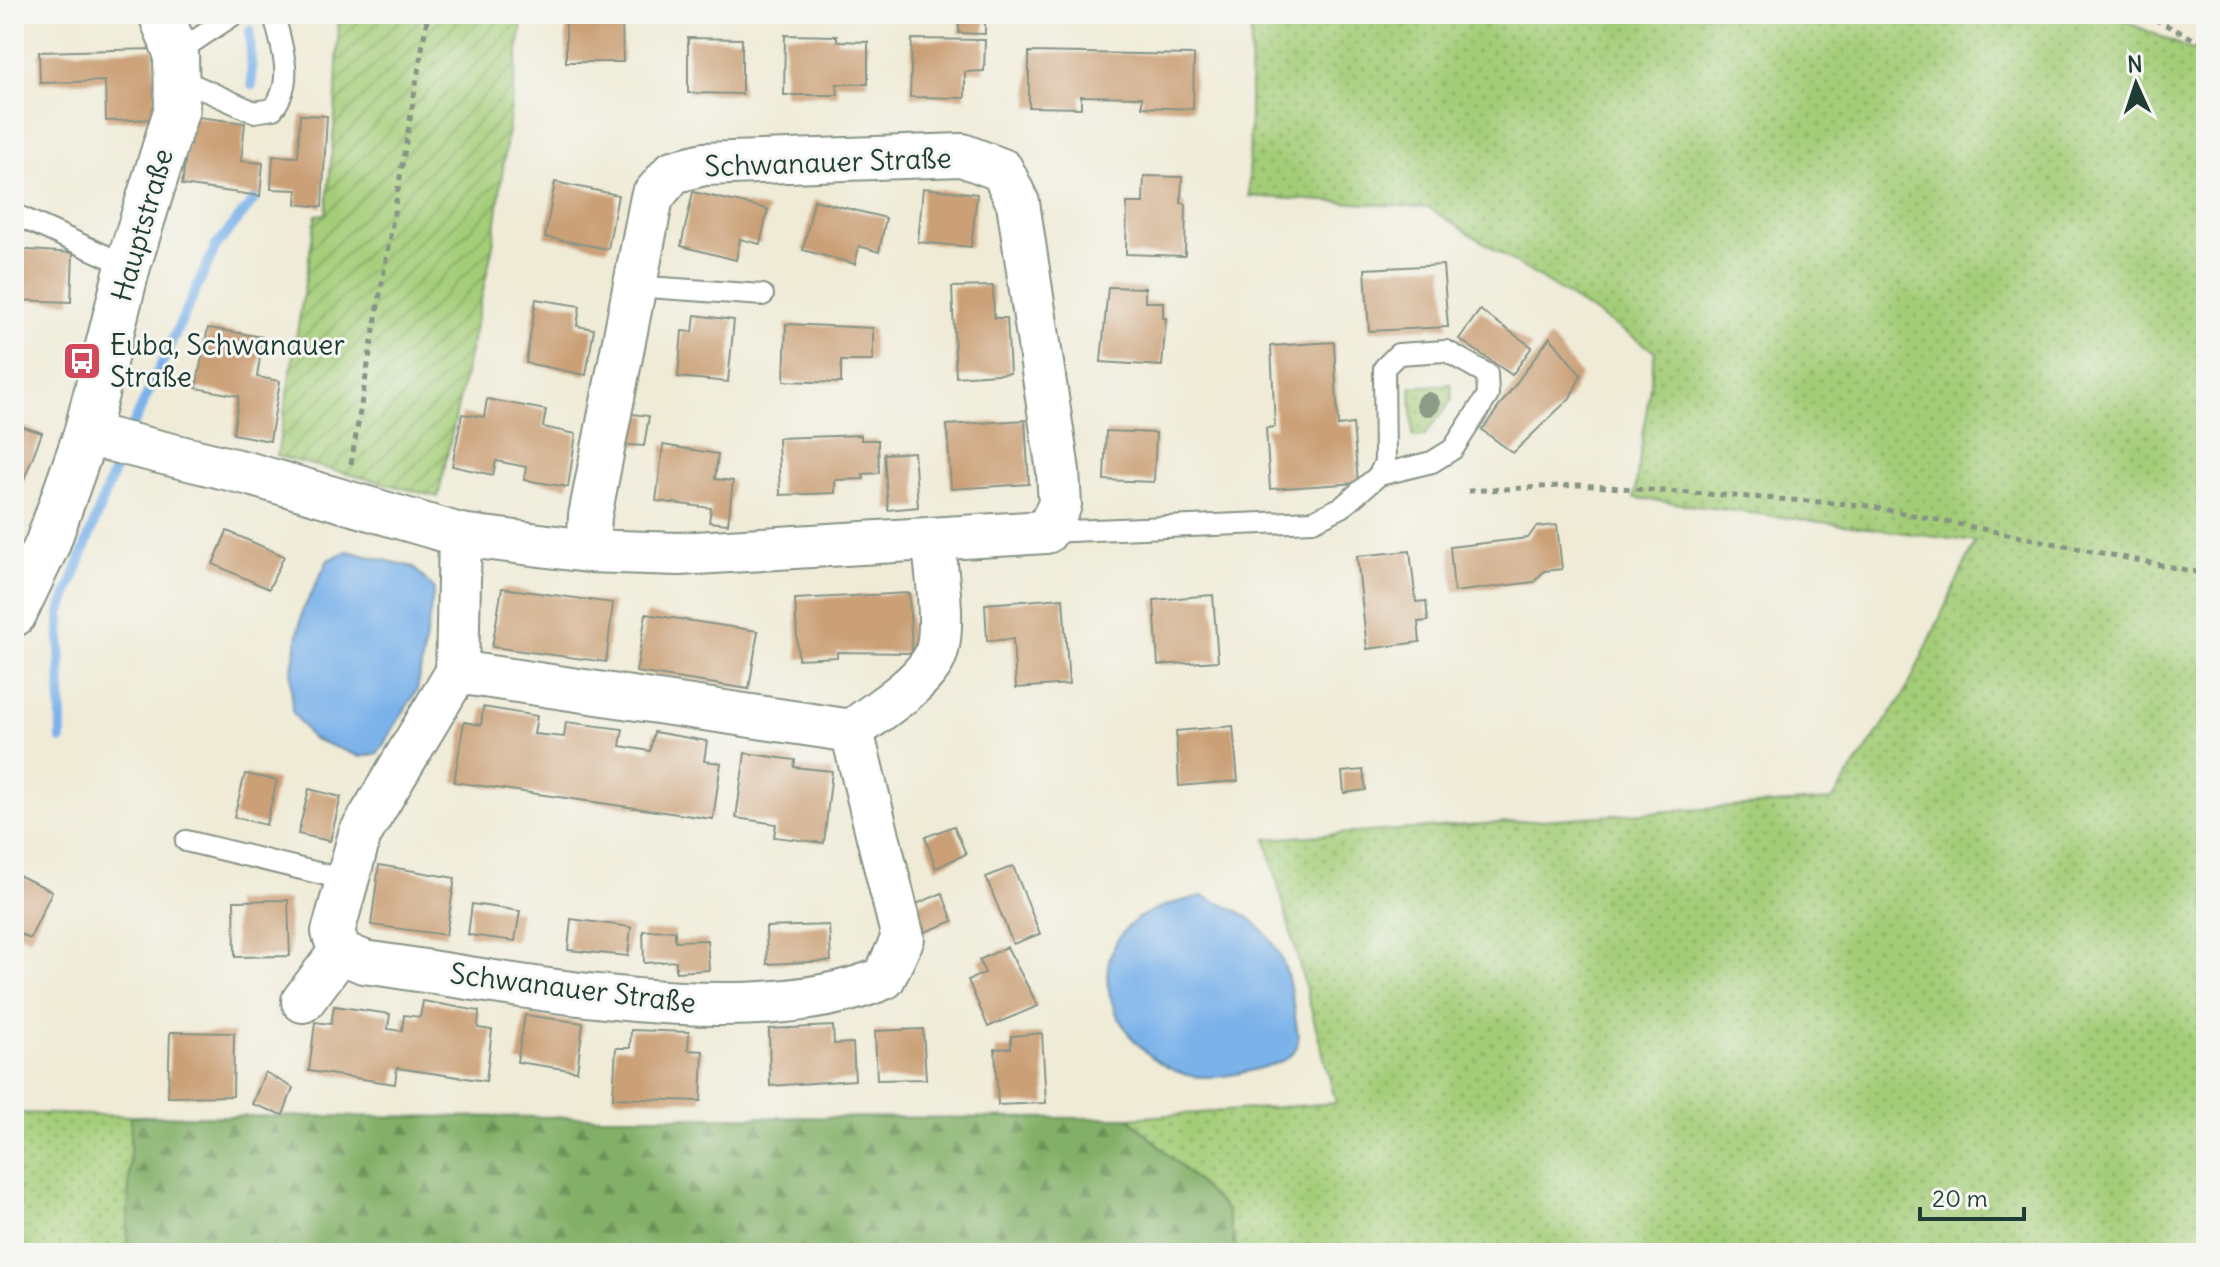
<svg xmlns="http://www.w3.org/2000/svg" width="2220" height="1267" viewBox="0 0 2220 1267" font-family="Delius,sans-serif">
<defs>
<pattern id="grass-dots" width="8" height="8" patternUnits="userSpaceOnUse" patternTransform="scale(2)"><rect width="8" height="8" fill="#a4cd78"/><path d="M2 2h.1M6 6h.1" fill="none" stroke="#85a863" stroke-width="1.8" stroke-linecap="round"/></pattern>
<pattern id="forest-firs" width="22" height="20" patternUnits="userSpaceOnUse" patternTransform="scale(2)"><rect width="22" height="20" fill="#83b068"/><path d="M5 1l3.5 6h-7zM16 11l3.5 6h-7z" fill="#6b9056"/></pattern>
<pattern id="garden-furrows" width="10" height="10" patternUnits="userSpaceOnUse" patternTransform="scale(2)"><rect width="10" height="10" fill="#a4cd78"/><path d="M-1 1l2-2M0 10L10 0M9 11l2-2" fill="none" stroke="#85a863"/></pattern>
</defs>
<rect width="100%" height="100%" fill="#f6f6f2"/>
<filter id="ink" filterUnits="userSpaceOnUse"><feTurbulence type="fractalNoise" baseFrequency=".0125" numOctaves="2"/><feDisplacementMap in="SourceGraphic" scale="16" xChannelSelector="R" yChannelSelector="G"/><feConvolveMatrix kernelMatrix="1 2 1 2 8 2 1 2 1" color-interpolation-filters="sRGB"/></filter>
<filter id="wash" filterUnits="userSpaceOnUse"><feTurbulence type="fractalNoise" baseFrequency=".006" numOctaves="4" result="noise"/><feDisplacementMap in="SourceGraphic" scale="32" xChannelSelector="R" yChannelSelector="G"/><feGaussianBlur stdDeviation="1.8" result="paint"/><feColorMatrix in="noise" values="0 0 0 0 0 0 0 0 0 0 0 0 0 0 0 0 0 1.4 0 .05"/><feComposite in="paint" operator="in"/></filter>
<g filter="url(#wash)">
<rect width="100%" height="100%" fill="#efebd7"/>
<g fill="url(#grass-dots)" stroke="#628556" stroke-width="2">
<polygon points="1251,14 2108,14 2206,56 2206,1253 1237,1253 1226,1209 1129,1118 1336,1103 1266,839 1832,800 1905,693 1975,542 1634,498 1655,351 1429,208 1249,196"/>
<polygon points="1451,384 1452,400 1424,436 1413,437 1411,387"/>
<polygon points="14,1113 131,1116 127,1253 14,1253"/>
</g>
<polygon fill="url(#forest-firs)" stroke="#51764e" stroke-width="2" points="131,1116 1129,1118 1226,1209 1237,1253 127,1253"/>
<polygon fill="url(#garden-furrows)" stroke="#628556" stroke-width="2" points="339,14 523,14 493,245 438,497 277,456 316,215 326,214 335,117"/>
<g fill="#7bb2ea" stroke="#4d788f" stroke-width="2">
<polygon points="347,551 413,567 434,589 417,690 378,753 361,757 311,738 292,711 291,674 302,612 328,560"/>
<path d="M1202,896C1220,904 1242,910 1256,924C1285,949 1290,982 1295,1016C1296,1026 1300,1038 1297,1046C1293,1056 1284,1061 1274,1064C1248,1072 1211,1082 1184,1074C1127,1057 1077,974 1130,925C1149,908 1178,902 1202,896Z"/>
</g>
<g fill="none" stroke-linecap="round" stroke-linejoin="round">
<g stroke="#7bb2ea" stroke-width="10">
<polyline points="250,30 252,85"/>
<polyline points="129,434 216,246 254,200"/>
<polyline points="61,739 60,613 121,452"/>
</g>
</g>
<g id="blocks">
<g fill="#cba077">
<polygon points="566,14 622,14 623,62 566,62"/>
<polygon points="959,14 985,14 985,34 959,33"/>
<polygon points="785,35 837,36 837,41 868,42 868,84 837,84 838,95 784,95"/>
<polygon points="688,38 742,39 742,94 688,93"/>
<polygon points="912,39 985,40 984,71 965,72 965,98 910,97"/>
<polygon points="154,49 157,119 106,121 105,81 40,83 39,52"/>
<polygon points="1029,52 1194,55 1193,109 1142,107 1142,97 1081,96 1081,108 1029,107"/>
<polygon points="300,115 327,116 322,207 296,204 297,190 271,189 273,156 298,157"/>
<polygon points="191,116 245,123 241,161 263,163 260,196 182,185"/>
<polygon points="1144,176 1182,177 1181,203 1186,204 1185,256 1126,254 1127,203 1143,203"/>
<polygon points="555,182 618,195 608,249 545,237"/>
<polygon points="923,188 977,194 971,247 918,242"/>
<polygon points="693,192 768,209 760,244 740,239 736,260 681,246"/>
<polygon points="814,200 886,218 879,252 859,246 855,264 803,250"/>
<polygon points="14,249 73,253 71,302 14,300"/>
<polygon points="1443,265 1448,327 1369,331 1365,269"/>
<polygon points="993,286 994,318 1007,318 1010,373 956,377 952,287"/>
<polygon points="1108,287 1145,288 1145,302 1163,302 1163,318 1166,318 1162,366 1101,362"/>
<polygon points="536,299 580,306 577,326 594,329 586,375 526,363"/>
<polygon points="1480,310 1532,347 1512,375 1459,339"/>
<polygon points="695,315 734,320 728,382 678,377 682,331 693,332"/>
<polygon points="786,324 873,328 873,361 841,361 841,383 784,381"/>
<polygon points="208,328 263,337 257,377 280,381 270,441 233,434 239,396 196,388"/>
<polygon points="1550,337 1581,375 1570,398 1513,453 1482,430"/>
<polygon points="1334,342 1338,426 1353,424 1358,483 1270,489 1266,428 1275,427 1271,346"/>
<polygon points="487,399 546,410 543,427 576,434 568,487 524,480 526,467 496,461 493,475 452,466 462,414 484,417"/>
<polygon points="624,413 649,416 644,446 619,444"/>
<polygon points="1025,420 1029,484 951,489 947,425"/>
<polygon points="14,424 42,433 14,505"/>
<polygon points="1106,431 1156,433 1154,482 1104,480"/>
<polygon points="861,435 861,440 878,440 879,473 863,474 864,479 835,480 835,493 780,495 778,438"/>
<polygon points="663,445 718,454 715,479 733,481 728,524 709,522 711,508 656,501"/>
<polygon points="914,452 918,507 888,510 884,454"/>
<polygon points="1557,525 1562,569 1544,571 1534,582 1454,592 1450,547 1528,538 1536,527"/>
<polygon points="227,531 284,556 269,589 213,564"/>
<polygon points="1410,551 1416,602 1426,601 1428,621 1418,622 1420,642 1367,649 1357,556"/>
<polygon points="502,588 613,603 606,662 492,647"/>
<polygon points="909,593 912,653 837,652 837,657 798,659 795,599"/>
<polygon points="1213,595 1218,661 1158,665 1154,600"/>
<polygon points="1063,598 1069,684 1016,688 1013,639 987,641 985,604"/>
<polygon points="646,614 758,631 749,689 636,672"/>
<polygon points="483,707 537,716 534,734 564,737 566,722 623,729 620,746 650,751 654,732 707,741 704,761 721,763 713,819 454,782 464,722 481,725"/>
<polygon points="1233,726 1238,781 1179,786 1176,731"/>
<polygon points="745,753 795,760 794,767 832,771 824,843 774,837 776,824 736,818"/>
<polygon points="1363,770 1366,790 1344,793 1342,772"/>
<polygon points="245,774 277,780 266,825 234,817"/>
<polygon points="309,789 341,797 330,841 298,834"/>
<polygon points="954,826 966,854 936,868 925,837"/>
<polygon points="379,865 455,878 446,935 371,925"/>
<polygon points="1013,866 1040,934 1013,944 986,877"/>
<polygon points="14,873 52,891 30,939 14,931"/>
<polygon points="942,893 953,921 925,932 914,905"/>
<polygon points="288,900 290,956 235,957 234,901"/>
<polygon points="472,904 520,911 515,941 468,935"/>
<polygon points="571,919 631,927 628,956 568,950"/>
<polygon points="829,925 831,961 767,964 766,927"/>
<polygon points="675,930 675,941 707,940 709,970 676,972 676,961 644,963 643,931"/>
<polygon points="1007,947 1038,1006 988,1027 968,980 985,973 979,960"/>
<polygon points="423,1001 479,1011 478,1028 492,1030 486,1081 397,1068 395,1084 309,1071 315,1022 331,1024 334,1006 390,1014 388,1029 402,1031 404,1015 420,1017"/>
<polygon points="525,1015 583,1023 577,1071 517,1062"/>
<polygon points="833,1026 834,1044 853,1043 855,1080 770,1086 769,1029"/>
<polygon points="923,1029 926,1079 877,1080 875,1031"/>
<polygon points="631,1030 689,1032 688,1050 703,1051 701,1101 613,1098 616,1048 630,1048"/>
<polygon points="170,1032 234,1033 233,1096 168,1097"/>
<polygon points="1042,1033 1046,1103 998,1105 995,1049 1011,1048 1011,1036"/>
<polygon points="265,1072 293,1088 283,1115 252,1104"/>
</g>
</g>
</g>
<g filter="url(#ink)">
<use href="#blocks" fill-opacity="0" stroke="#879486" stroke-width="2"/>
<g fill="none" stroke-linecap="round" stroke-linejoin="round">
<g stroke="#879486" stroke-width="24">
<g id="lane">
<polyline points="176,53 235,14"/>
<path d="M178,78L254,112L273,109C296,80 281,47 274,14"/>
<polyline points="14,214 128,266"/>
<polyline points="633,286 763,295"/>
<polyline points="1046,532 1313,521 1342,507 1379,475 1432,462 1453,449 1488,395 1487,374 1446,351 1398,354 1384,368 1385,462 1379,475"/>
<polyline points="186,841 347,880"/>
</g>
</g>
<g stroke="#879486" stroke-width="46">
<g id="street">
<polyline points="86,434 250,474 460,535 588,551 679,554 1046,532 1060,505 1058,471 1018,203 1002,170 962,155 704,164 673,172 652,197 590,516 588,551"/>
<polyline points="457,672 852,731"/>
<path d="M340,952L364,962C511,982 747,1036 884,978L903,938L852,731C878,710 914,690 932,662C948,638 936,568 933,539"/>
<polyline points="303,1001 340,952 333,932 360,834 457,672 460,535"/>
</g>
</g>
<g stroke="#879486" stroke-width="48">
<polyline id="secondary" points="14,614 47,545 86,434 128,266 177,108 176,53 161,14"/>
</g>
<g stroke="#879486" stroke-width="5" stroke-dasharray="6 6" stroke-linecap="butt">
<polyline points="2144,14 2206,45"/>
<polyline points="351,464 428,14"/>
<polyline points="1468,491 1578,485 1863,505 2206,574"/>
</g>
<use href="#lane" stroke="#fff" stroke-width="20"/>
<use href="#street" stroke="#fff" stroke-width="42"/>
<use href="#secondary" stroke="#fff" stroke-width="44"/>
</g>
<circle fill="#8b9b85" cx="1428" cy="404" r="12"/>
</g>
<defs>
<g id="bus-square" transform="scale(2)"><rect x="-9" y="-9" width="18" height="18" rx="4" fill="#d1495b" stroke="#f6f6f2"/><path d="M-5-6H5V4H4V6H2V4H-2V6H-4V4H-5ZM-3.5-4V0h7V-4ZM-3.5 1.2v1.5H-2V1.2ZM2 1.2v1.5H3.5V1.2Z" fill="#fff"/></g>
</defs>
<g fill-rule="evenodd">
<use href="#bus-square" x="82" y="361"/>
</g>
<g text-anchor="middle" dominant-baseline="central" stroke-width="6" stroke-linejoin="round" paint-order="stroke">
<g font-size="28" fill="#1f3d34" stroke="#f6f6f2">
<text transform="translate(828 162) rotate(-2)">Schwanauer Straße</text>
<text transform="translate(142 225) rotate(-74)">Hauptstraße</text>
<text transform="translate(573 988) rotate(7)">Schwanauer Straße</text>
</g>
<g font-size="28" fill="#1f3d34" stroke="#f6f6f2" text-anchor="start">
<text x="110" y="345">Euba, Schwanauer<tspan x="110" dy="32">Straße</tspan></text>
</g>
</g>
<rect width="2220" height="1267" fill="none" stroke="#f6f6f2" stroke-width="48"/>
<g transform="translate(2136 84) rotate(357)" stroke="#f6f6f2" stroke-width="6" paint-order="stroke">
<path d="M0-6L14 30L0 20L-14 30Z" fill="#1f3d34"/>
<text y="-12" font-size="22" font-weight="bold" text-anchor="middle" fill="#1f3d34">N</text>
</g>
<path d="M1920 1207v12h104v-12" fill="none" stroke="#1f3d34" stroke-width="4"/>
<text x="1932" y="1207" font-size="24" fill="#1f3d34" stroke="#f6f6f2" stroke-width="6" paint-order="stroke">20 m</text>
</svg>
